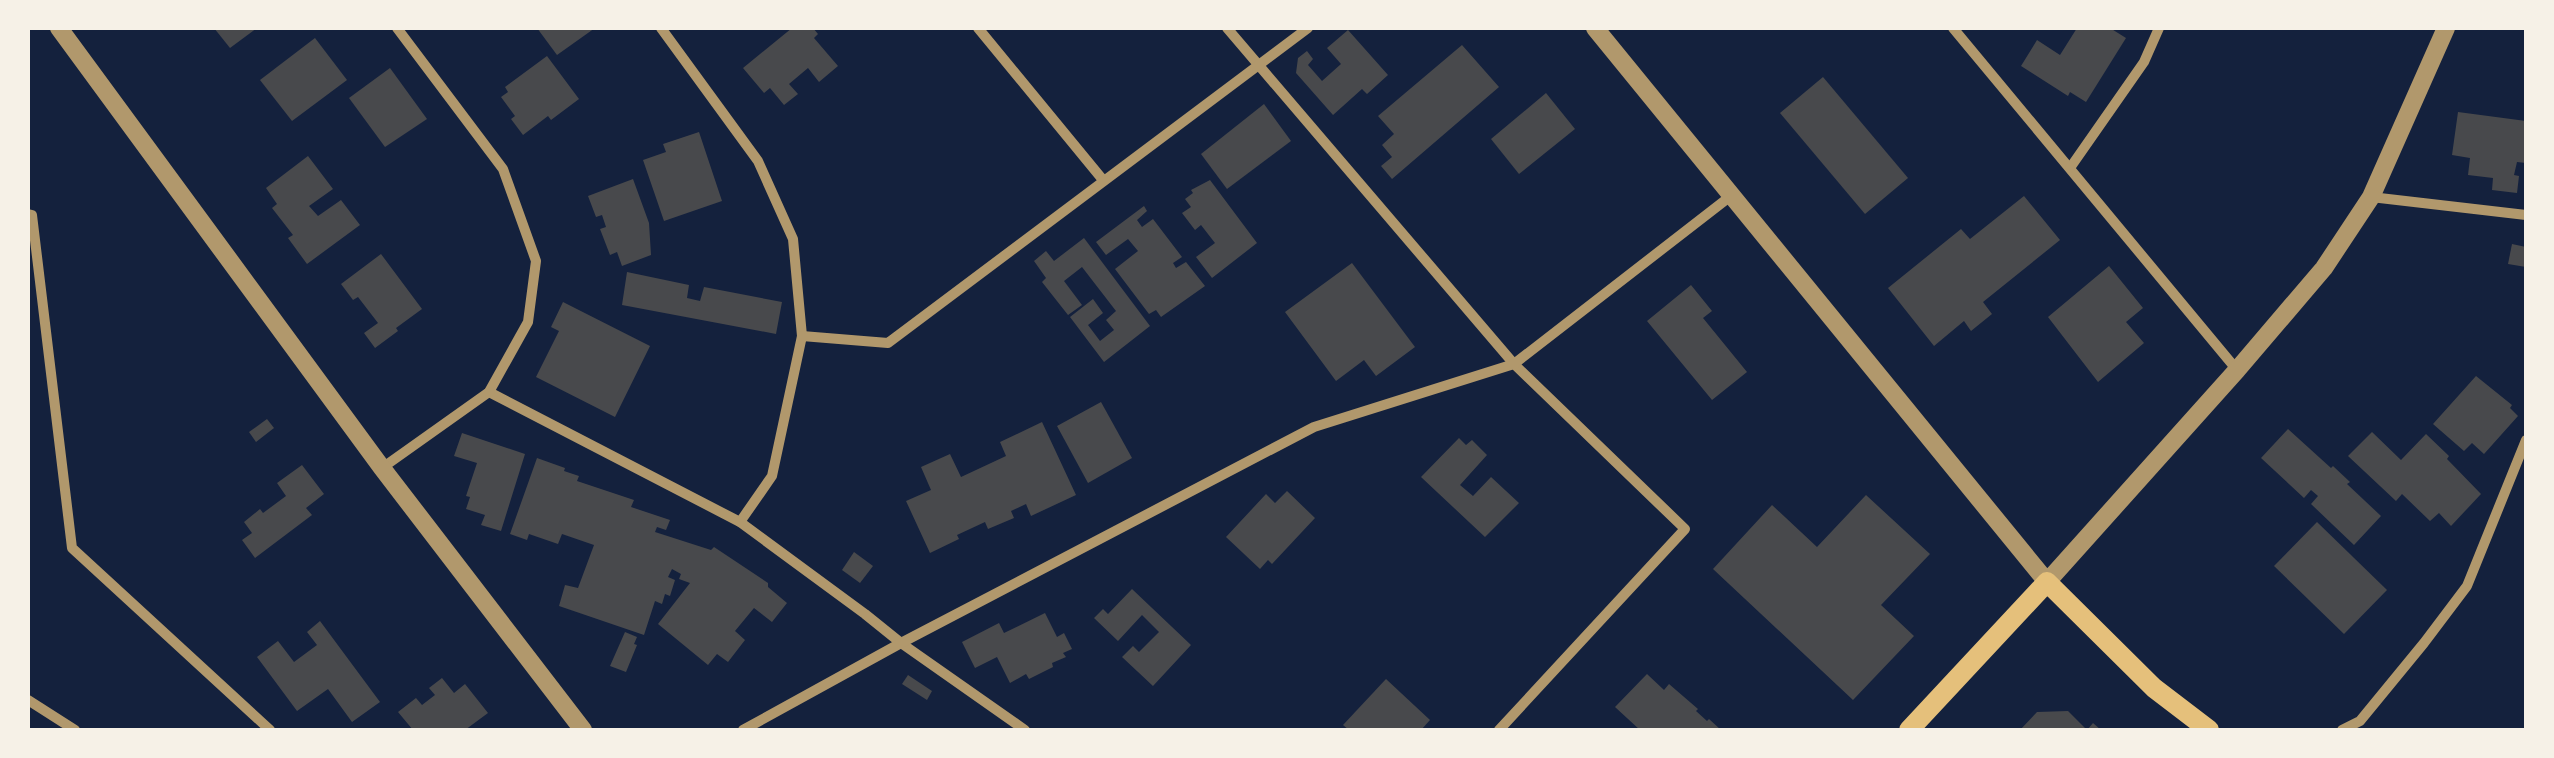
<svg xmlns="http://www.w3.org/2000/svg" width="2554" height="758" viewBox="0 0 2554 758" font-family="Cabin,sans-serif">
<rect width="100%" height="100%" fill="#14213d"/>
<g fill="#48494c">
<polygon points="214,28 257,28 230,48"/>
<polygon points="537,28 595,28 557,55"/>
<polygon points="792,28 813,28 818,34 814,38 838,66 819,82 808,68 789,84 798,94 784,105 770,88 764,93 743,68"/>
<polygon points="2077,28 2110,28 2126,38 2086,102 2070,92 2068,96 2021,66 2037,40 2060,55"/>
<polygon points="1348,30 1388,75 1367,94 1362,89 1333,115 1296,73 1298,58 1307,51 1313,59 1308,65 1322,81 1341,64 1327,48"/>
<polygon points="315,38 347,80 292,121 260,80"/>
<polygon points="1462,45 1499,87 1392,179 1381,166 1392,157 1382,145 1394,134 1378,116"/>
<polygon points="547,56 579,99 551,120 548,116 523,135 511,119 515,116 501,97 508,92 505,87"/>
<polygon points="390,68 427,119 385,147 349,98"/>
<polygon points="1823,77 1908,178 1865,214 1780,113"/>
<polygon points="1546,93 1575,129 1519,174 1491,139"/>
<polygon points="1264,104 1291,141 1227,189 1201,154"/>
<polygon points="2458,112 2526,121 2526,163 2517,162 2514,175 2519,176 2517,193 2492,190 2493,178 2468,175 2470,158 2452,155"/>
<polygon points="699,132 722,201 664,221 643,160 666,152 663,144"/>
<polygon points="308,156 333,189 309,206 318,216 341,200 360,225 307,264 288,238 293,235 272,208 277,204 266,188"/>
<polygon points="633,179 649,223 651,255 622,266 617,252 610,255 600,229 606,227 602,215 596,217 588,196"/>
<polygon points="1210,180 1257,243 1212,278 1196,257 1215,243 1201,225 1195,230 1182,213 1191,207 1185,199 1193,193 1191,190"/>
<polygon points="2024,196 2060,240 1983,302 1992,314 1971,331 1964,321 1934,346 1888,288 1961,229 1970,239"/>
<polygon points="1144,206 1147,211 1137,220 1142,227 1153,219 1182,257 1173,263 1176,268 1186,262 1205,286 1161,317 1156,310 1149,314 1115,269 1138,251 1128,239 1106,255 1096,242"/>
<polygon points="1084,238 1150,326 1104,362 1070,317 1093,299 1103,313 1088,325 1100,341 1114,330 1106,320 1116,311 1082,267 1064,281 1082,305 1068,315 1042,282 1046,278 1034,261 1046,251 1054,261"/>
<polygon points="2512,244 2526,247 2526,267 2508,264"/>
<polygon points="381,254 422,309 396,328 398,331 375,348 364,333 378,323 358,297 353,300 341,284"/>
<polygon points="1352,263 1415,347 1376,376 1364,360 1336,381 1285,312"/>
<polygon points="2109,266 2143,308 2126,322 2144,343 2098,382 2048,317"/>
<polygon points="627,272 689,285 687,298 700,301 704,287 782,302 776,334 622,305"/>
<polygon points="1691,285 1712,311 1703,318 1747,372 1712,400 1647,321"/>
<polygon points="563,302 650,346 615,417 536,377 559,331 551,327"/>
<polygon points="2476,376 2512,405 2510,408 2518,416 2484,454 2472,443 2464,451 2433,424"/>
<polygon points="1101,402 1132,458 1088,483 1057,426"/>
<polygon points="267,419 274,428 256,442 249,432"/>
<polygon points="1042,422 1076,495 1031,516 1026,504 1011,511 1014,518 988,529 985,522 957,535 959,539 930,553 906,501 931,490 921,467 950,454 961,477 1006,456 1000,442"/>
<polygon points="2288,429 2331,468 2333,466 2350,482 2347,484 2381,516 2354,545 2311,504 2318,496 2311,490 2304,498 2261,458"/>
<polygon points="2372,432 2401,460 2426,434 2449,456 2447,459 2481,494 2451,526 2439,513 2430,521 2402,494 2396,501 2348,456"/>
<polygon points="462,433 525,454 501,531 481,525 485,515 466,509 470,497 466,496 477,463 454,456"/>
<polygon points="1459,438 1466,445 1472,440 1487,455 1460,485 1473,496 1491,477 1519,503 1485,537 1421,477"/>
<polygon points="537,458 565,468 564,471 579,476 577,481 634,500 631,507 670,520 666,530 657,527 655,532 711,550 714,547 768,583 768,587 787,603 772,622 754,608 735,631 745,640 728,662 717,654 708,665 658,624 690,583 679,579 681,574 672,569 668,577 675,580 670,596 665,594 662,604 655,601 644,635 559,606 565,585 578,588 594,545 562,534 558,544 529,534 527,540 510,534"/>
<polygon points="302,465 324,494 306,508 312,515 255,558 242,540 252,533 244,522 260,509 263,513 286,496 277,483"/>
<polygon points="1287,491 1315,518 1272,564 1268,560 1260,569 1226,537 1266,494 1275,503"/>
<polygon points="1866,495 1930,554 1881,605 1914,636 1853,700 1713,569 1772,505 1817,547"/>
<polygon points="2317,522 2387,590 2344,634 2274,566"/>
<polygon points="854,552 873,566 860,583 842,570"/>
<polygon points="1132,589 1191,645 1153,686 1122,657 1133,646 1139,652 1159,632 1142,615 1118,641 1094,618 1103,609 1108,614"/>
<polygon points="1045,613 1057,637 1064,633 1072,649 1063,653 1066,657 1052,663 1053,667 1029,679 1026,674 1010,683 997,657 975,668 962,642 999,623 1004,633"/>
<polygon points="320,621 380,702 352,722 328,689 297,711 257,657 278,641 294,662 317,645 307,632"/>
<polygon points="625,632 637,637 634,644 637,645 626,672 610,666"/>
<polygon points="1647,674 1664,690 1669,684 1698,709 1696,711 1707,721 1709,719 1721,730 1640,730 1615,707"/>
<polygon points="908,675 932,691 927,700 902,684"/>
<polygon points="442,678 454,693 465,684 488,713 465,730 413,730 398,712 416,698 422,705 435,695 429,688"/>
<polygon points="1386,679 1430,720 1421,730 1349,730 1343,725"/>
<polygon points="2068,711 2087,730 2093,723 2101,730 2020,730 2037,712"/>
</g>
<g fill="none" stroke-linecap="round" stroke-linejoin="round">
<g stroke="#b1986c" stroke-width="10">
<polyline points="661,28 758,161 793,239 802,336 772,476 740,522"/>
<polyline points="978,28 1103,180"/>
<polyline points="1227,28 1514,364 1685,529 1499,730"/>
<polyline points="1953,28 2237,370"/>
<polyline points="2070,168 2144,62 2159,28"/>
<polyline points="2371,197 2526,215"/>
<polyline points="28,214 32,215 72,548 270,730"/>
<polyline points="802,336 888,343 1308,28"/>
<polyline points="489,392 740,522 865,614 901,643 1025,730"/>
<polyline points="382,468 489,392 528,322 536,261 503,169 397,28"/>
<polyline points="28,700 75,730"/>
<polyline points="743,730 901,643 1314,427 1514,364 1732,195"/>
<polyline points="2342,730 2360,721 2424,643 2467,586 2526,440"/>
</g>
<g stroke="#b1986c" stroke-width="18">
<polyline points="59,28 382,468 583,730"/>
<polyline points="1595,28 2047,582 2237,370 2324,268 2371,197 2446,28"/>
</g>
<polyline stroke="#e5c07b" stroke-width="20" points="1909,730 2047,582 2154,688 2209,730"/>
</g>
<rect width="2554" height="758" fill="none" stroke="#f6f1e7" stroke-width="60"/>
</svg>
